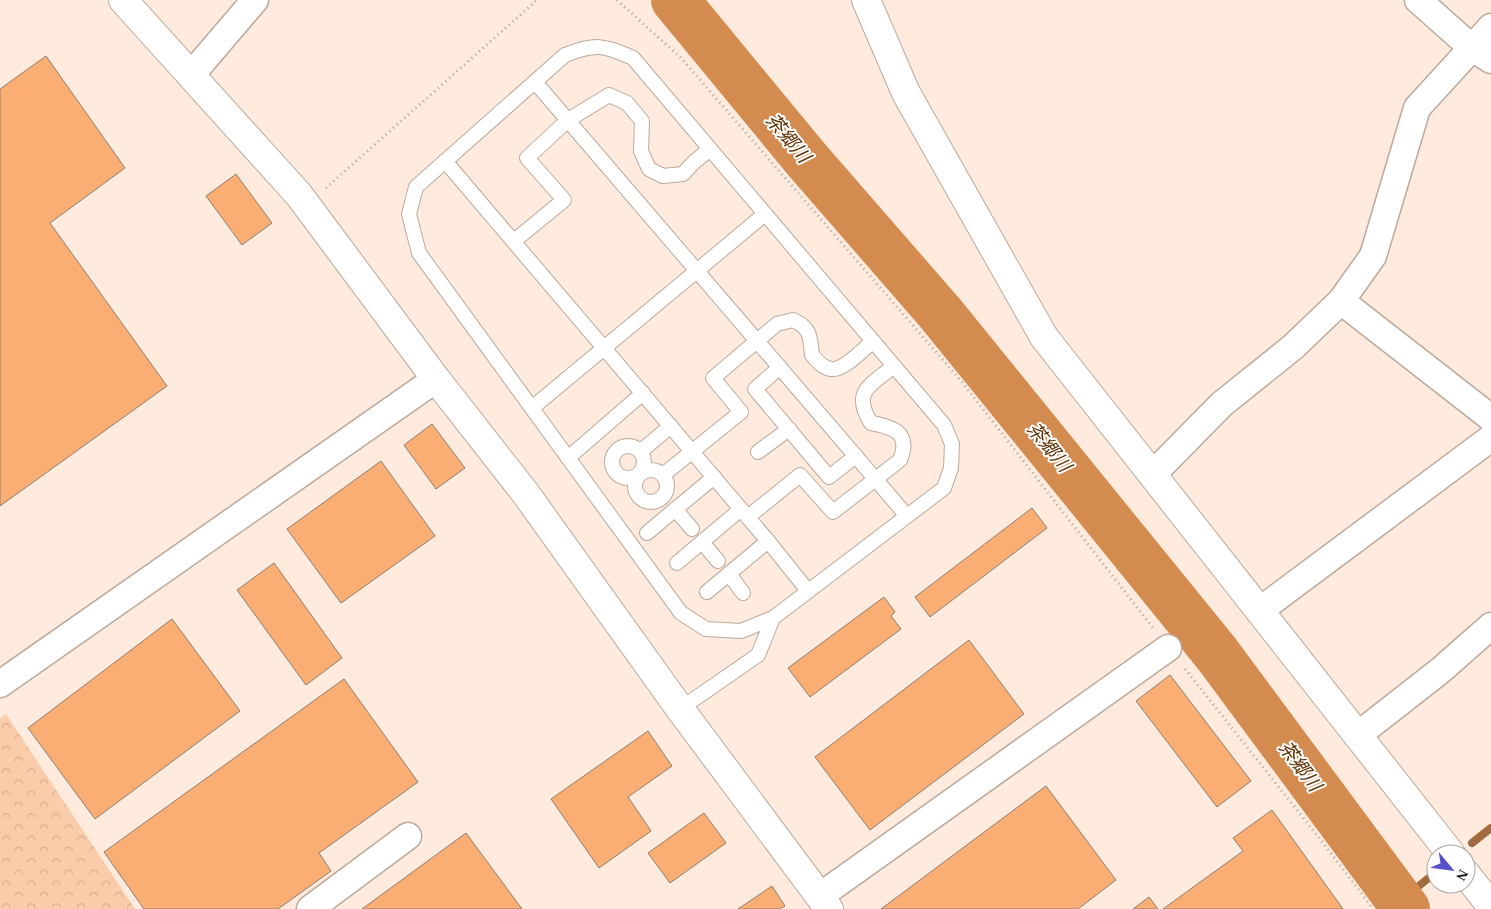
<svg xmlns="http://www.w3.org/2000/svg" width="1491" height="909" viewBox="0 0 1491 909" font-family="'Times New Roman','Noto Sans JP',serif">
<defs>
<pattern id="park-crowns" width="20" height="18" patternUnits="userSpaceOnUse" patternTransform="scale(1.25)"><rect width="20" height="18" fill="#facca9"/><path d="M2 6a3 3 0 1 1 6 0M12 15a3 3 0 1 1 6 0" fill="none" stroke="#d6af91"/></pattern>
</defs>
<rect width="100%" height="100%" fill="#ffebdd"/>
<polygon fill="url(#park-crowns)" points="6,714 135,909 0,909 0,719"/>
<g fill="none" stroke-linecap="round" stroke-linejoin="round">
<g stroke="#a06b40" stroke-width="8">
<polyline points="1472,843 1491,828"/>
<polyline points="1400,901 1435,873"/>
</g>
<polyline stroke="#d48b50" stroke-width="48" points="675,0 807,160 941,314 1217,654 1406,909"/>
</g>
<g fill="#faae73" stroke="#8e7d70">
<polygon points="46,56 125,168 50,223 167,386 0,506 0,89"/>
<polygon points="236,174 272,223 242,245 206,196"/>
<polygon points="432,424 465,468 436,489 404,445"/>
<polygon points="381,461 435,536 341,603 287,529"/>
<polygon points="1032,508 1047,528 930,617 915,597"/>
<polygon points="274,563 342,658 306,685 237,590"/>
<polygon points="884,597 895,612 891,616 901,629 810,697 788,668"/>
<polygon points="172,619 240,711 95,819 28,728"/>
<polygon points="969,640 1024,714 870,830 815,757"/>
<polygon points="1170,675 1251,781 1217,807 1136,701"/>
<polygon points="344,679 418,782 319,853 331,871 278,909 144,909 104,852"/>
<polygon points="648,731 672,766 628,797 651,831 599,868 551,799"/>
<polygon points="1046,786 1116,880 1078,909 881,909"/>
<polygon points="1272,810 1343,909 1163,909 1243,851 1233,838"/>
<polygon points="704,813 726,843 670,883 648,853"/>
<polygon points="466,833 522,909 362,909"/>
<polygon points="772,886 785,906 780,909 738,909"/>
<polygon points="1149,897 1158,909 1133,909"/>
</g>
<g fill="none" stroke-linecap="round" stroke-linejoin="round">
<g stroke="#bba99b" stroke-width="16">
<g id="service">
<polyline points="535,82 907,516"/>
<polyline points="445,161 768,541 808,591"/>
<polyline points="514,241 564,200 527,158 568,120 609,95 627,103 642,121 641,151 649,169 663,176 683,174 693,163 710,149"/>
<polyline points="780,367 755,389 829,477 856,456"/>
<polyline points="532,408 765,214"/>
<circle cx="628" cy="462" r="16"/>
<polyline points="641,451 671,426"/>
<polyline points="758,452 789,429"/>
<polyline points="568,458 643,393"/>
<circle cx="651" cy="486" r="16"/>
<path d="M663,475L741,412L713,378L777,324L793,320C811,328 810,337 812,355C817,361 823,368 831,369C843,371 864,349 873,341"/>
<polyline points="675,509 692,529"/>
<path d="M748,517L800,475L833,512L900,460C911,433 894,427 871,423C851,391 871,385 894,366"/>
<polyline points="647,533 714,477"/>
<polyline points="702,542 718,561"/>
<polyline points="677,563 741,509"/>
<polyline points="729,574 743,593"/>
<polyline points="707,592 768,541"/>
<path d="M680,709L758,655L773,618L944,488L951,468L952,444L944,425L633,58C603,45 596,43 565,55L416,187L409,214L419,253L681,613L706,629L741,631L773,618"/>
</g>
</g>
<g stroke="#bba99b" stroke-width="29">
<g id="minor">
<polyline points="1418,0 1472,48 1491,60"/>
<polyline points="191,75 255,0"/>
<polyline points="1341,301 1491,418"/>
<polyline points="1152,475 1222,404 1293,347 1341,301 1373,256 1417,108 1491,27"/>
<polyline points="1259,611 1491,438"/>
<polyline points="0,684 436,379"/>
<polyline points="1358,735 1441,670 1491,626"/>
<polyline points="820,896 1168,648"/>
<polyline points="310,909 408,836"/>
</g>
</g>
<g stroke="#bba99b" stroke-width="30">
<g id="tertiary">
<polyline points="123,0 299,195 436,379 526,494 680,709 829,909"/>
<polyline points="866,0 906,93 1044,337 1451,854"/>
<polyline points="1466,874 1491,906"/>
</g>
</g>
<g stroke="#b1a297" stroke-width="3" stroke-dasharray="1 4" stroke-linecap="butt">
<polyline points="617,0 682,59 962,382 1153,628"/>
<polyline points="326,188 537,0"/>
<polyline points="1185,669 1324,844 1373,909"/>
</g>
<use href="#service" stroke="#fff" stroke-width="14"/>
<use href="#minor" stroke="#fff" stroke-width="26"/>
<use href="#tertiary" stroke="#fff" stroke-width="28"/>
</g>
<g text-anchor="middle" dominant-baseline="central" stroke-width="4" stroke-linejoin="round" paint-order="stroke">
<g font-size="19" font-style="italic" fill="#5e2f00" stroke="#fff">
<text transform="translate(788 138) rotate(50)">茶郷川</text>
<text transform="translate(1049 447) rotate(51)">茶郷川</text>
<text transform="translate(1300 766) rotate(53)">茶郷川</text>
</g>
</g>
<g transform="translate(1451 869) rotate(119)"><circle r="24" fill="#ffffff" stroke="#a9a6a4"/>
<path d="M0-4L9 19L0 12L-9 19Z" fill="#5751c9"/>
<text y="-8" font-size="14" font-weight="bold" text-anchor="middle" fill="#28211b">N</text>
</g>
</svg>
